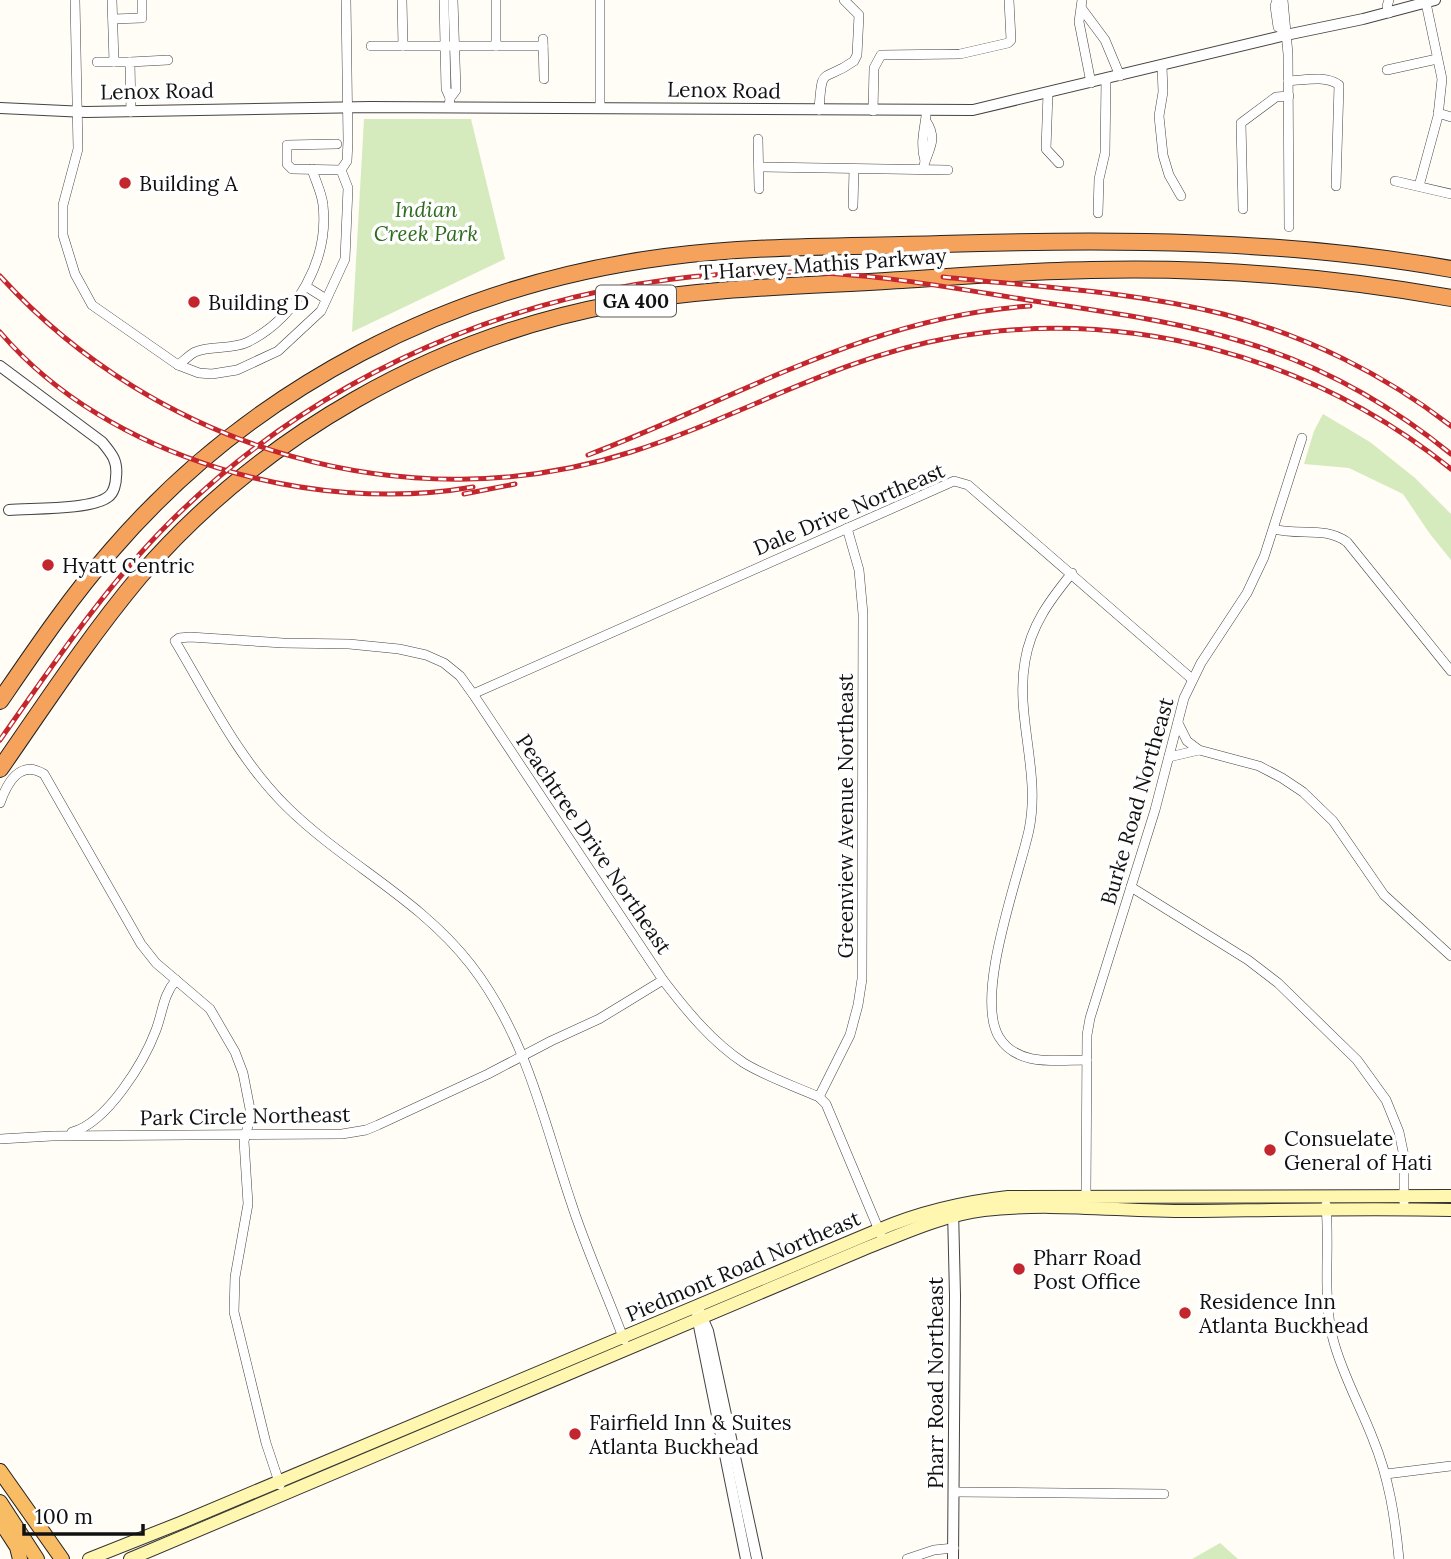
<svg xmlns="http://www.w3.org/2000/svg" width="1451" height="1559" viewBox="0 0 1451 1559" font-family="Lora,serif">
<rect width="100%" height="100%" fill="#fffdf5"/>
<g fill="#d5ebbd">
<polygon points="364,119 471,119 505,259 352,332"/>
<polygon points="1323,414 1370,442 1415,478 1451,514 1451,560 1430,534 1403,494 1349,468 1304,464 1314,431"/>
<polygon points="1220,1543 1238,1559 1192,1559"/>
</g>
<g fill="none" stroke-linecap="round" stroke-linejoin="round">
<g stroke="#444" stroke-width="10">
<g id="minor">
<polyline points="75,0 78,149 63,205 63,235 75,274 92,305 178,365 199,373 212,374 237,370 278,351 321,311 345,259 348,188 341,170 347,161 348,141 346,0"/>
<polyline points="112,0 114,62"/>
<polyline points="402,0 403,46"/>
<polyline points="444,0 446,89 450,98 449,107"/>
<polyline points="496,0 496,46"/>
<polyline points="1082,0 1079,22 1091,83"/>
<polyline points="1277,0 1275,6 1278,27 1284,30"/>
<polyline points="1283,0 1288,54 1289,227"/>
<polyline points="1082,9 1105,40 1120,76"/>
<polyline points="1389,13 1387,6 1389,0"/>
<polyline points="113,19 142,18 142,0"/>
<polyline points="543,39 544,79"/>
<polyline points="371,46 543,46"/>
<polyline points="97,62 130,62"/>
<polyline points="1162,66 1163,92 1159,116 1163,155 1169,175 1181,196"/>
<polyline points="1387,70 1437,59"/>
<path d="M1288,81C1304,80 1326,75 1339,85L1336,186"/>
<polyline points="1048,93 1046,149 1059,163"/>
<polyline points="450,98 456,90 453,0"/>
<polyline points="600,108 600,0"/>
<path d="M819,110C822,63 822,84 854,61L857,55L859,15L844,0"/>
<polyline points="873,111 874,68 881,55 960,54 1008,43 1011,40 1009,0"/>
<polyline points="131,112 130,62 168,60"/>
<polyline points="1438,113 1451,117"/>
<polyline points="758,139 759,189"/>
<polyline points="337,144 287,145 287,164 292,169 341,170"/>
<path d="M925,161C920,145 924,132 926,116"/>
<polyline points="759,167 948,170"/>
<path d="M923,169C927,150 939,141 926,121"/>
<polyline points="1395,181 1451,194"/>
<polyline points="1419,186 1438,116 1442,79 1426,3"/>
<polyline points="853,206 854,169"/>
<polyline points="1243,209 1241,123 1276,97 1289,96"/>
<polyline points="1098,213 1099,179 1105,153 1106,79"/>
<polyline points="307,287 326,299"/>
<path d="M178,365C184,361 189,355 195,352C211,345 232,350 248,342C297,317 329,260 323,205C322,193 315,180 312,169"/>
<path d="M1274,529C1299,536 1325,526 1347,542L1451,671"/>
<path d="M1072,573C1050,600 1031,625 1025,661C1015,717 1041,772 1029,830C1019,876 974,996 999,1037C1017,1067 1057,1060 1087,1060"/>
<polyline points="473,694 954,481 968,485 1192,679"/>
<polyline points="1178,723 1187,741 1199,750 1259,766 1282,778 1303,792 1333,821 1384,895 1451,956"/>
<polyline points="1169,757 1199,750"/>
<path d="M0,803C7,783 20,759 44,774L141,944L156,963L210,1009L235,1052L243,1073L251,1114L244,1141L248,1204L235,1277L234,1312L266,1443L280,1485"/>
<polyline points="1131,887 1248,960 1278,983 1357,1060 1386,1100 1399,1132 1404,1156 1404,1202"/>
<polyline points="819,1097 850,1035 858,1005 862,979 863,614 859,570 847,528"/>
<path d="M72,1132C107,1123 144,1062 156,1030C163,1011 163,995 176,980"/>
<polyline points="0,1139 52,1136 342,1134 366,1130 378,1125 488,1074 551,1041 599,1019 663,980"/>
<polyline points="1086,1196 1087,1035 1090,1018 1155,810 1184,698 1201,663 1247,593 1264,557 1302,438"/>
<path d="M1326,1205C1330,1250 1322,1295 1333,1339C1342,1374 1360,1405 1373,1439C1389,1478 1395,1517 1399,1559"/>
<path d="M624,1340C607,1294 586,1249 571,1202C543,1119 526,1036 471,965C420,899 345,864 287,807C239,760 209,698 175,641L179,638L190,637L283,643L349,644L399,649L426,655L444,663L460,676L473,694L663,980C686,1010 712,1042 744,1063C767,1077 794,1086 819,1097L826,1104L881,1235"/>
<polyline points="1386,1474 1451,1466"/>
<polyline points="954,1492 1164,1494"/>
<polyline points="907,1559 934,1550 954,1548"/>
</g>
</g>
<g stroke="#444" stroke-width="12">
<g id="tertiary">
<polyline points="0,108 86,112 370,107 973,110 1286,35 1363,19 1435,0"/>
<path d="M0,366L102,442C112,454 118,461 116,477C116,483 114,493 108,497C91,510 32,508 9,510"/>
<polyline points="699,1310 708,1331 757,1559"/>
<polyline points="697,1316 746,1559"/>
<polyline points="953,1559 955,1296 953,1209"/>
</g>
</g>
<g stroke="#333" stroke-width="14">
<g id="secondary">
<path d="M89,1559L180,1523L878,1230C920,1212 963,1202 1008,1197L1451,1196"/>
<path d="M130,1559L864,1249C902,1234 943,1215 984,1210C1052,1202 1128,1212 1196,1211C1281,1210 1366,1208 1451,1210"/>
</g>
</g>
<g stroke="#222" stroke-width="16">
<g id="trunk">
<polyline points="0,1471 62,1559"/>
<polyline points="0,1502 37,1559"/>
<polyline points="0,1521 17,1547 20,1559"/>
</g>
</g>
<g stroke="#222" stroke-width="18">
<g id="motorway">
<path d="M0,701C35,650 70,598 111,551C252,387 451,285 665,257C756,245 849,247 941,244C1112,239 1282,239 1451,269"/>
<path d="M0,769C45,704 89,637 140,576C262,435 433,338 616,304C710,287 807,286 902,280C965,276 1028,271 1091,270C1211,267 1333,277 1451,298"/>
</g>
</g>
<use href="#minor" stroke="#fff" stroke-width="9"/>
<use href="#tertiary" stroke="#fff" stroke-width="10"/>
<use href="#secondary" stroke="#fff6b0" stroke-width="12"/>
<use href="#trunk" stroke="#f7bc64" stroke-width="14"/>
<use href="#motorway" stroke="#f5a25d" stroke-width="16"/>
<g stroke="#c4262e" stroke-width="5">
<g id="rail">
<path d="M0,276C157,449 407,524 631,452C738,418 837,358 949,338C1126,306 1311,356 1451,469"/>
<path d="M943,277C1036,287 1132,291 1223,314C1305,335 1384,374 1451,426"/>
<path d="M0,332C108,459 313,515 473,487"/>
<path d="M588,455C734,400 870,316 1030,306"/>
<polyline points="464,494 515,484"/>
<path d="M0,740C53,665 104,588 169,523C332,360 556,272 786,272C870,272 952,288 1034,301C1106,312 1178,321 1247,343C1322,366 1391,405 1451,454"/>
</g>
</g>
<use href="#rail" stroke="#fff" stroke-width="2.5" stroke-dasharray="8" stroke-linecap="butt"/>
</g>
<g fill="#c4262e" stroke="#fff" stroke-width="2.5">
<circle cx="125" cy="183" r="7"/>
<circle cx="194" cy="302" r="7"/>
<circle cx="48" cy="565" r="7"/>
<circle cx="1270" cy="1150" r="7"/>
<circle cx="1019" cy="1269" r="7"/>
<circle cx="1185" cy="1313" r="7"/>
<circle cx="575" cy="1434" r="7"/>
</g>
<g text-anchor="middle" dominant-baseline="central" stroke-width="7" stroke-linejoin="round" paint-order="stroke">
<rect fill="#fff" stroke="#585858" stroke-width="2" x="596" y="285.5" width="80" height="31" rx="5"/>
<g font-size="19" font-weight="bold" fill="#111">
<text x="636" y="301">GA 400</text>
</g>
<g font-size="21" fill="#111" stroke="#fff">
<text transform="translate(724 90) rotate(1)">Lenox Road</text>
<text transform="translate(157 91) rotate(-1)">Lenox Road</text>
<text transform="translate(823 264) rotate(-4)">T Harvey Mathis Parkway</text>
<text transform="translate(849 509) rotate(-23)">Dale Drive Northeast</text>
<text transform="translate(1137 801) rotate(-74)">Burke Road Northeast</text>
<text transform="translate(845 816) rotate(-90)">Greenview Avenue Northeast</text>
<text transform="translate(594 844) rotate(56)">Peachtree Drive Northeast</text>
<text transform="translate(245 1116) rotate(-1)">Park Circle Northeast</text>
<text transform="translate(743 1266) rotate(-23)">Piedmont Road Northeast</text>
<text transform="translate(935 1383) rotate(-90)">Pharr Road Northeast</text>
</g>
<g font-size="21" fill="#111" stroke="#fff" text-anchor="start">
<text x="139" y="183">Building A</text>
<text x="208" y="302">Building D</text>
<text x="62" y="565">Hyatt Centric</text>
<text x="1284" y="1138">Consuelate<tspan x="1284" dy="24">General of Hati</tspan></text>
<text x="1033" y="1257">Pharr Road<tspan x="1033" dy="24">Post Office</tspan></text>
<text x="1199" y="1301">Residence Inn<tspan x="1199" dy="24">Atlanta Buckhead</tspan></text>
<text x="589" y="1422">Fairfield Inn &amp; Suites<tspan x="589" dy="24">Atlanta Buckhead</tspan></text>
</g>
<g font-size="21" font-style="italic" fill="#2f6b1f" stroke="#fff">
<text x="426" y="209">Indian<tspan x="426" dy="24">Creek Park</tspan></text>
</g>
</g>
<path d="M24 1524v10h119v-10" fill="none" stroke="#111111" stroke-width="3.5"/>
<text x="35" y="1524" font-size="21" fill="#111111" stroke="#ffffff" stroke-width="5" paint-order="stroke">100 m</text>
</svg>
